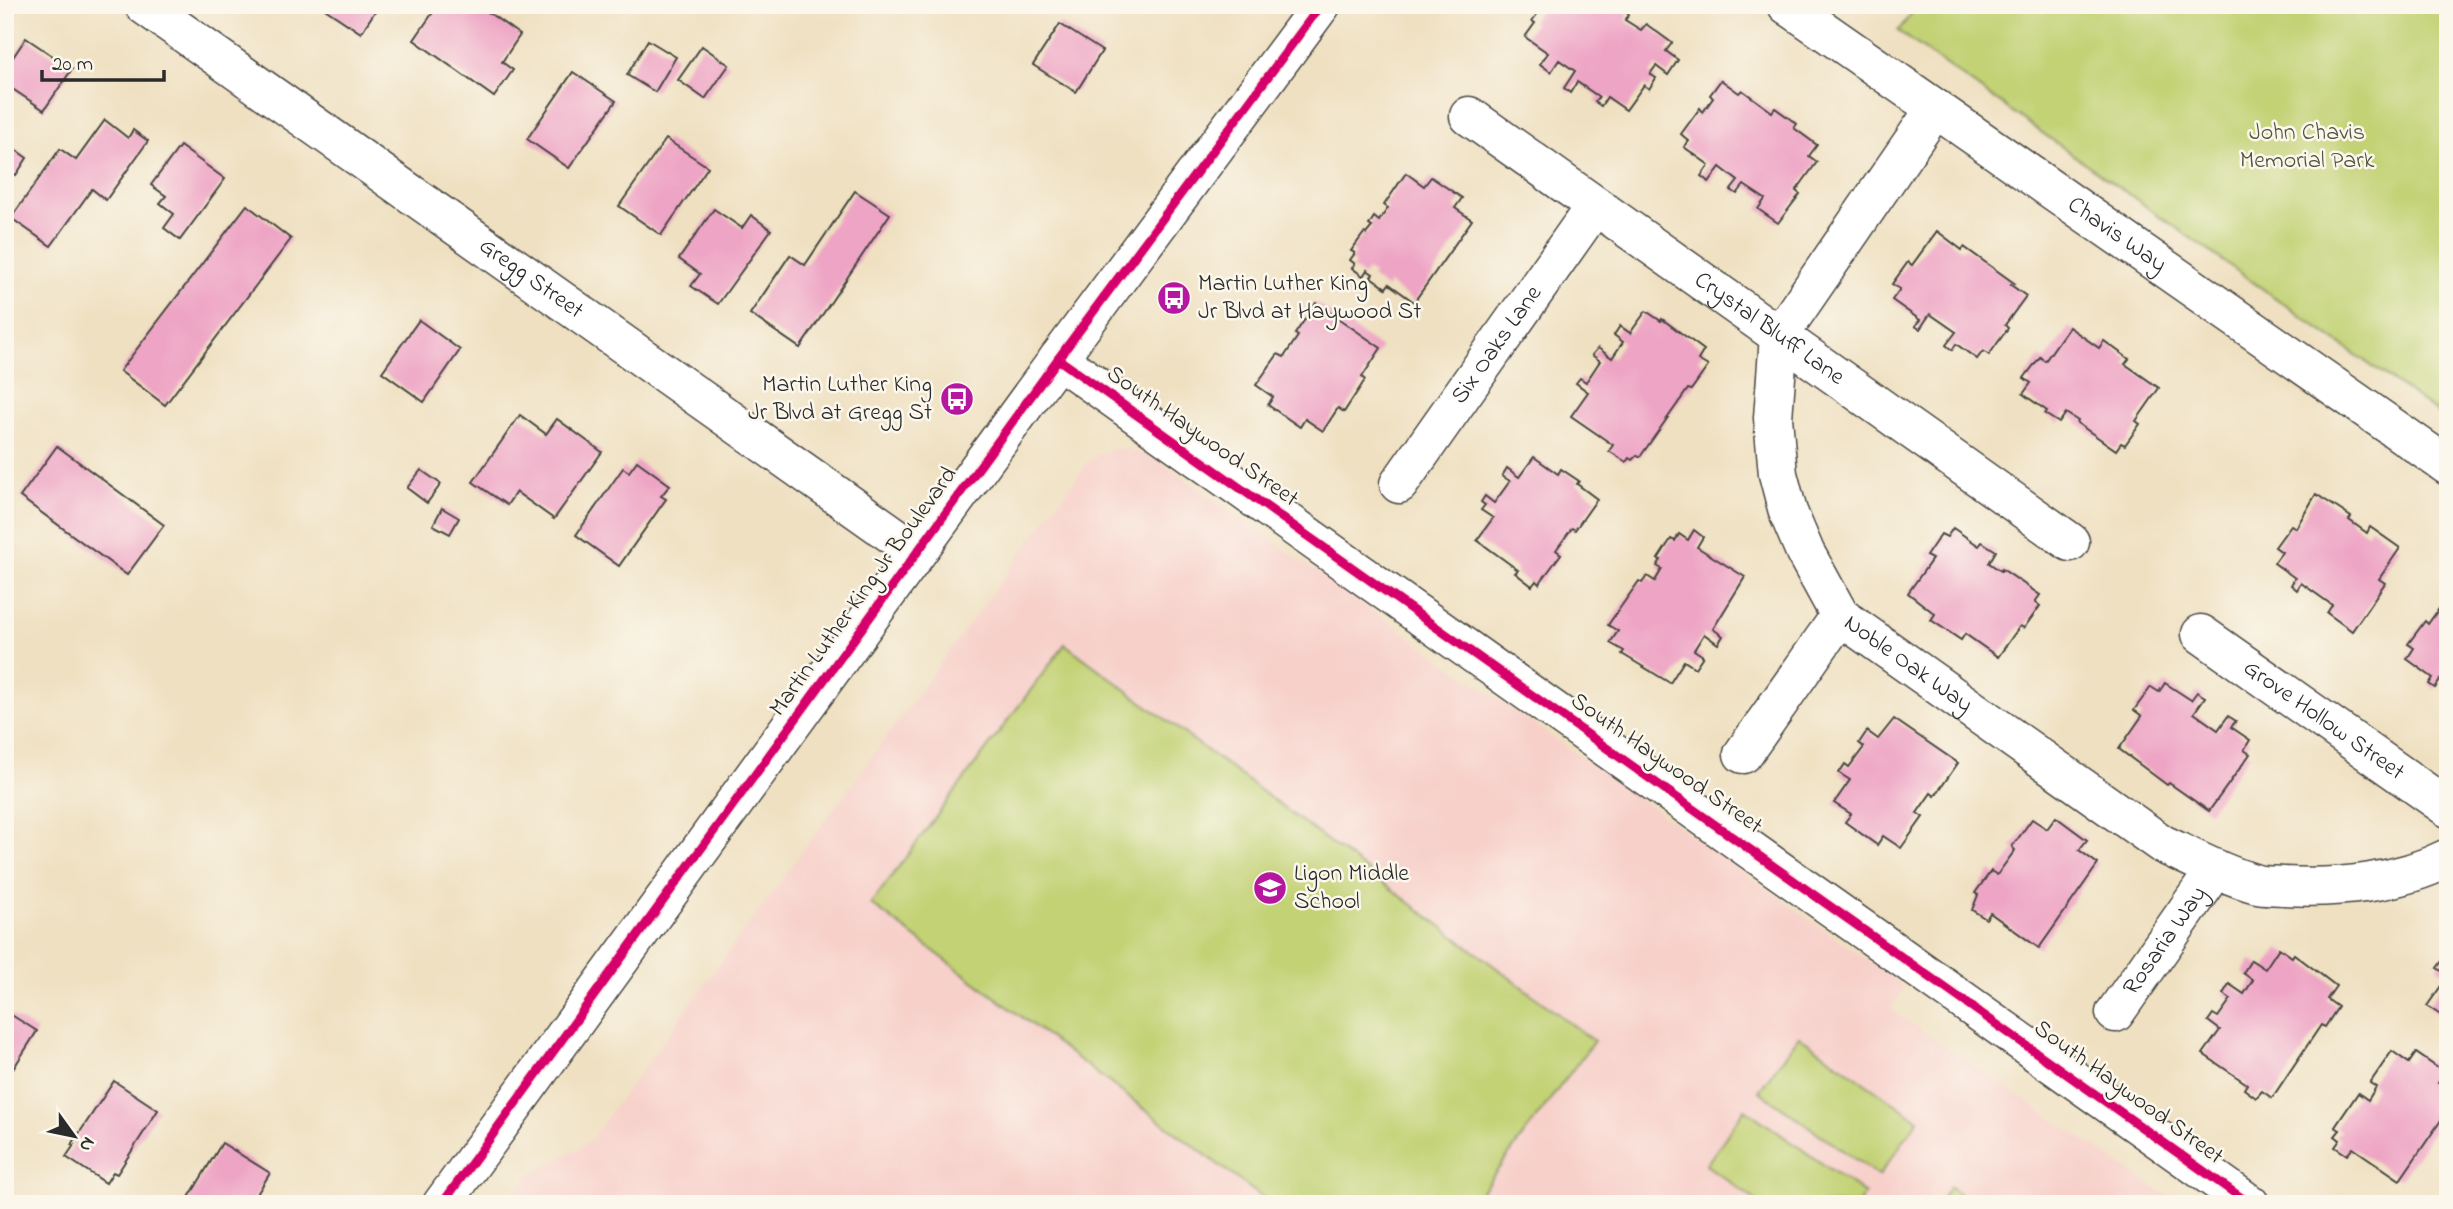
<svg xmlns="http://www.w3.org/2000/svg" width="2453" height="1209" viewBox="0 0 2453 1209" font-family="'Indie Flower',sans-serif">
<rect width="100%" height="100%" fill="#fbf7ec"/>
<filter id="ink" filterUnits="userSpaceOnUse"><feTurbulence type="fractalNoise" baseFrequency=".0143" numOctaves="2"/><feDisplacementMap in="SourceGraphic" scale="14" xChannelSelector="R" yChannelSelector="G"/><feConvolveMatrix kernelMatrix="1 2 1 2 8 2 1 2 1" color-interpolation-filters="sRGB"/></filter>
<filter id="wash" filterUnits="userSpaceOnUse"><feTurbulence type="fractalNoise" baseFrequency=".00686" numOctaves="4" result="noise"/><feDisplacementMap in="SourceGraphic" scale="28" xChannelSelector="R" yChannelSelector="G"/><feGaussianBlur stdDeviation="1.57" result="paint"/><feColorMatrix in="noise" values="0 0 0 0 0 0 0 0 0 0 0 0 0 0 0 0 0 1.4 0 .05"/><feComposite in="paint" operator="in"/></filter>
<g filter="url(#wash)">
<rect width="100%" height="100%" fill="#efe0c1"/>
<polygon fill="#f7d0ca" points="1115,449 1129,449 1158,460 1630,792 1901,984 1903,991 1890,1009 2179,1204 516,1204 511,1200 529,1175 589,1142 1088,462 1099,454"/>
<g fill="#c2d275" stroke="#767e50" stroke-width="2">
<polygon points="1918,5 2448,5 2448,420 1898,31"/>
<polygon points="1065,644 1594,1041 1472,1204 1271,1204 871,904"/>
<polygon points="1799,1036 1918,1120 1879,1176 1759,1091"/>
<polygon points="1745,1109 1865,1194 1858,1204 1761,1204 1706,1165"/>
<polygon points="1950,1187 1974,1204 1938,1204"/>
</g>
<g id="blocks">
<g fill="#eea4c4">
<polygon points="319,5 379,5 361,33"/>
<polygon points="438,5 478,5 520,35 502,62 513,70 494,97 414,40"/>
<polygon points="1544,5 1620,5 1629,15 1625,20 1641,30 1646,24 1672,43 1666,51 1678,60 1668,75 1656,66 1650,74 1656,78 1649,89 1644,85 1626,110 1607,97 1601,106 1595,102 1599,97 1577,82 1570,93 1564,88 1575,71 1559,60 1551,72 1540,64 1548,53 1525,37 1535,23 1532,21"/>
<polygon points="1060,24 1102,51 1076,92 1033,65"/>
<polygon points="26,38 72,69 44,110 5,84 5,69"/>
<polygon points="648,40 676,57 655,92 627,75"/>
<polygon points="702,46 729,65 705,99 678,80"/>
<polygon points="573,72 616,101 569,168 527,139"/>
<polygon points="1721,80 1739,93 1742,90 1772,112 1775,108 1797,124 1794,128 1817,145 1809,156 1817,162 1796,191 1800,194 1778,223 1758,209 1765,199 1744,185 1737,194 1731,190 1738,181 1720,167 1709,182 1701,176 1709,165 1684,147 1689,141 1681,134 1700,108 1703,112 1713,98 1710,95"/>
<polygon points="105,120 128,138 133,130 148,141 106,200 92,189 51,246 11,218 60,149 76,160"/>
<polygon points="666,139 708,167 661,235 619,206"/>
<polygon points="180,146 225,179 180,240 164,228 174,214 160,203 166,196 151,185"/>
<polygon points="16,150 27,158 16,175 5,167"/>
<polygon points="1406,173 1424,186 1431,177 1462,198 1455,208 1472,220 1414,302 1389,284 1386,288 1371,277 1373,274 1367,270 1363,276 1352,268 1355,264 1350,260 1355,253 1351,251 1364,233 1366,234 1372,227 1369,225 1374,217 1379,221 1388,208 1384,205"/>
<polygon points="855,191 890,214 800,348 750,314 790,255 805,265"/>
<polygon points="247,205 291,239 165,405 120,371"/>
<polygon points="714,209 742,228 751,215 771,230 718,304 691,286 700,274 679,259"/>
<polygon points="1937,231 1962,250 1964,247 2014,283 2011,285 2026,296 2005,325 2008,328 1989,355 1983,351 1977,359 1956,344 1952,350 1946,345 1956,332 1930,314 1920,329 1915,326 1920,320 1892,300 1900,289 1892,284 1908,262 1912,265"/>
<polygon points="1316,303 1381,348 1362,377 1365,380 1344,412 1338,408 1323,431 1305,419 1300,427 1268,405 1273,397 1256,385 1278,354 1284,357 1298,336 1295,334"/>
<polygon points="1646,311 1661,321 1662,319 1704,350 1698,360 1708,366 1691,390 1688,389 1640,457 1637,455 1632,460 1629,458 1626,462 1609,451 1613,445 1571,416 1588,392 1576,383 1580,378 1586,382 1600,361 1592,355 1598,348 1612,358 1623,342 1614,335 1620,326 1630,333"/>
<polygon points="419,320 460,350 424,402 382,372"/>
<polygon points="2069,327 2099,348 2104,341 2129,359 2125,364 2159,388 2136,421 2140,424 2125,445 2121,443 2116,450 2077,423 2078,421 2066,413 2059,423 2045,414 2047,411 2023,394 2031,383 2024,378 2040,357 2045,361"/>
<polygon points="520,415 546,434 557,419 602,452 554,519 516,492 507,505 473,482"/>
<polygon points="57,446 164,525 127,575 20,497"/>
<polygon points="1534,457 1558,474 1561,469 1579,481 1577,484 1597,499 1575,530 1572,528 1556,550 1561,554 1539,584 1536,581 1532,586 1515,573 1518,570 1477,540 1493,518 1481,510 1485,505 1481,502 1485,496 1494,503 1510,481 1502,476 1507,468 1519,477"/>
<polygon points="637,461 670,485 661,496 666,499 619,566 576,535 623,468 629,472"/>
<polygon points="421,470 441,484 427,503 407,488"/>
<polygon points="2316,494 2351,517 2349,520 2367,533 2370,527 2400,548 2379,579 2385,583 2352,631 2327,613 2332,605 2301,583 2297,590 2291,585 2295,578 2274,563 2282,552 2275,547 2291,525 2296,528"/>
<polygon points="442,508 459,518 450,534 433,525"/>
<polygon points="1953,528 1979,546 1982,542 1996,551 1989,563 2001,571 2002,569 2040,595 2035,602 2040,606 2024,628 2020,626 1998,657 1965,634 1961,640 1931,620 1935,614 1908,593 1932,559 1926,556 1941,534 1947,537"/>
<polygon points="1694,530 1703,537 1697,547 1745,577 1713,629 1723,636 1718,644 1704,634 1694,650 1703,656 1695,668 1684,661 1670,683 1622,654 1624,651 1610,643 1618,631 1608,625 1639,581 1642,583 1647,576 1655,581 1662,569 1657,566 1661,560 1658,559 1671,539 1675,541 1679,534 1688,540"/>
<polygon points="2448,596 2448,675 2445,673 2435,688 2429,684 2433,678 2407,659 2414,648 2408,644 2425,621 2428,624"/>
<polygon points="2165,683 2191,700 2197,692 2205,697 2194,713 2218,730 2228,716 2236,721 2231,727 2250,740 2244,750 2250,754 2209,811 2169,783 2167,785 2119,749 2142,716 2134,710 2151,687 2159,692"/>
<polygon points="1894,719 1958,763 1935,796 1931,793 1917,813 1923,817 1901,848 1883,836 1877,845 1845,822 1851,814 1834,803 1850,780 1839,773 1845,764 1849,767 1864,747 1859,743 1867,731 1878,739"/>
<polygon points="2056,817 2087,840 2079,850 2098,864 2039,948 1990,913 1986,919 1972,910 1978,895 1975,893 1991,871 1997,875 2015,850 2012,847 2032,819 2047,829"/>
<polygon points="2279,948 2292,957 2294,954 2336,986 2327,999 2338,1007 2325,1027 2321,1025 2272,1098 2262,1091 2256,1098 2244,1089 2247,1084 2203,1054 2220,1030 2208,1021 2213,1014 2218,1017 2231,999 2223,994 2229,984 2244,994 2253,980 2243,973 2251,960 2265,969"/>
<polygon points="2448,953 2448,975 2437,968"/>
<polygon points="2448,976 2448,1020 2427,1006"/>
<polygon points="5,1011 37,1031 8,1077 5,1075"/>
<polygon points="2392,1051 2409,1063 2416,1053 2445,1073 2438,1083 2448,1089 2448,1110 2400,1180 2353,1148 2347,1155 2335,1147 2340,1140 2335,1136 2340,1130 2335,1127 2358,1093 2368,1100 2376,1087 2370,1083"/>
<polygon points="114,1081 158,1110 117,1174 113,1172 106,1183 66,1157 74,1145 72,1144"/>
<polygon points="222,1143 270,1173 251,1204 185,1204"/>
</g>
</g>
</g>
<g filter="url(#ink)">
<use href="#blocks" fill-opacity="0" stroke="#484642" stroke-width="2"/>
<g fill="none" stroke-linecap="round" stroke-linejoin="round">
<g stroke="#484642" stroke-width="41">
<g id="minor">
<path id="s1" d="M144,5L917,552"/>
<path id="s2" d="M1787,5L2448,466"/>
<path id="s3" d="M1935,109L1779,336L1773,418L1778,474L1788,512L1805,552L1840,616L2162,844C2193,858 2224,875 2257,884C2265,886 2275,885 2284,886C2338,889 2399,883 2448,858"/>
<path id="s4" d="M1469,116L2070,542"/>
<polyline points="1058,359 2250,1204"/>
<path id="s5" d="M1399,484L1595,206"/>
<path id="s6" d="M2201,634L2448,808"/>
<polyline points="1743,754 1840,616"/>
<path id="s7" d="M2115,1013L2216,869"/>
</g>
</g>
<g stroke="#484642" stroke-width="41">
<polyline id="major" points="442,1204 1058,359 1321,5"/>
</g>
<use href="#minor" stroke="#fff" stroke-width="38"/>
<use href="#major" stroke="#fff" stroke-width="38"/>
<g stroke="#fbf7ec" stroke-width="13">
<g id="cycleway">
<polyline points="1058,359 2250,1204"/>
<polyline points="442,1204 1058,359 1321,5"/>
</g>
</g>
<use href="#cycleway" stroke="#d6006c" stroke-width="9"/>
</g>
</g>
<defs>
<g id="bus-disc" transform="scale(1.75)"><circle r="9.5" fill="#b5179e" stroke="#fbf7ec"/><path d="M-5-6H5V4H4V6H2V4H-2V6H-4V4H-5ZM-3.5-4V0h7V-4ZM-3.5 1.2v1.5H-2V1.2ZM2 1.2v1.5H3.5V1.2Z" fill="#fff"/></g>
<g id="school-disc" transform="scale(1.75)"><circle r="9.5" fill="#b5179e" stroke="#fbf7ec"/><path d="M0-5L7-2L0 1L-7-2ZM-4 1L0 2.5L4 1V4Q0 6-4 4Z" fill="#fff"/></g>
</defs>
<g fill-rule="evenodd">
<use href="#bus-disc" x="1174" y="298"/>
<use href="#bus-disc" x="957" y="399"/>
<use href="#school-disc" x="1270" y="888"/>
</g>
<g text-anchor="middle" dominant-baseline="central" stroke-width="5" stroke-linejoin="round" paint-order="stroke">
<g font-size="24" fill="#51553e" stroke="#fbf7ec">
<text x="2307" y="133">John Chavis<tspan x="2307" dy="28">Memorial Park</tspan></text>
</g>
<g font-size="24" fill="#2b2b2b" stroke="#fbf7ec">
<text stroke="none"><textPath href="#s2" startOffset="402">Chavis Way</textPath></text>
<text stroke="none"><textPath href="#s1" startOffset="474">Gregg Street</textPath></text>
<text stroke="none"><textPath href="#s4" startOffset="368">Crystal Bluff Lane</textPath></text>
<text stroke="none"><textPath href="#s5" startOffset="170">Six Oaks Lane</textPath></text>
<text transform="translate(1202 437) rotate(35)">South Haywood Street</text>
<text transform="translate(864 592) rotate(-54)">Martin Luther King Jr Boulevard</text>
<text stroke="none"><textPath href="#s3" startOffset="653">Noble Oak Way</textPath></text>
<text stroke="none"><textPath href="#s6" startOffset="150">Grove Hollow Street</textPath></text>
<text transform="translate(1666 764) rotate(35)">South Haywood Street</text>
<text stroke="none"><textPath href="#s7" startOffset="88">Rosaria Way</textPath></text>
<text transform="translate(2128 1093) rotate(36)">South Haywood Street</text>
</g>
<g font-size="24" fill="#2b2b2b" stroke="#fbf7ec" text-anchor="start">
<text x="1198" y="284">Martin Luther King<tspan x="1198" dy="28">Jr Blvd at Haywood St</tspan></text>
<text x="932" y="385" text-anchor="end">Martin Luther King<tspan x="932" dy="28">Jr Blvd at Gregg St</tspan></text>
<text x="1294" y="874">Ligon Middle<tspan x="1294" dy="28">School</tspan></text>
</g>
</g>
<rect width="2453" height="1209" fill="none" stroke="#fbf7ec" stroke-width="28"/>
<g transform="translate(74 1136) rotate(123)" stroke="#fbf7ec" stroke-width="5" paint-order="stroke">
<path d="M0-5L12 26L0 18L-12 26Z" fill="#2b2b2b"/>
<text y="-10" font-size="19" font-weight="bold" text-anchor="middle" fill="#2b2b2b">N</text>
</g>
<path d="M42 70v10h122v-10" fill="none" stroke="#2b2b2b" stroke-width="3.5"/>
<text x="52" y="70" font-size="21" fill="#2b2b2b" stroke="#fbf7ec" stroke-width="5" paint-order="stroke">20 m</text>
</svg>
